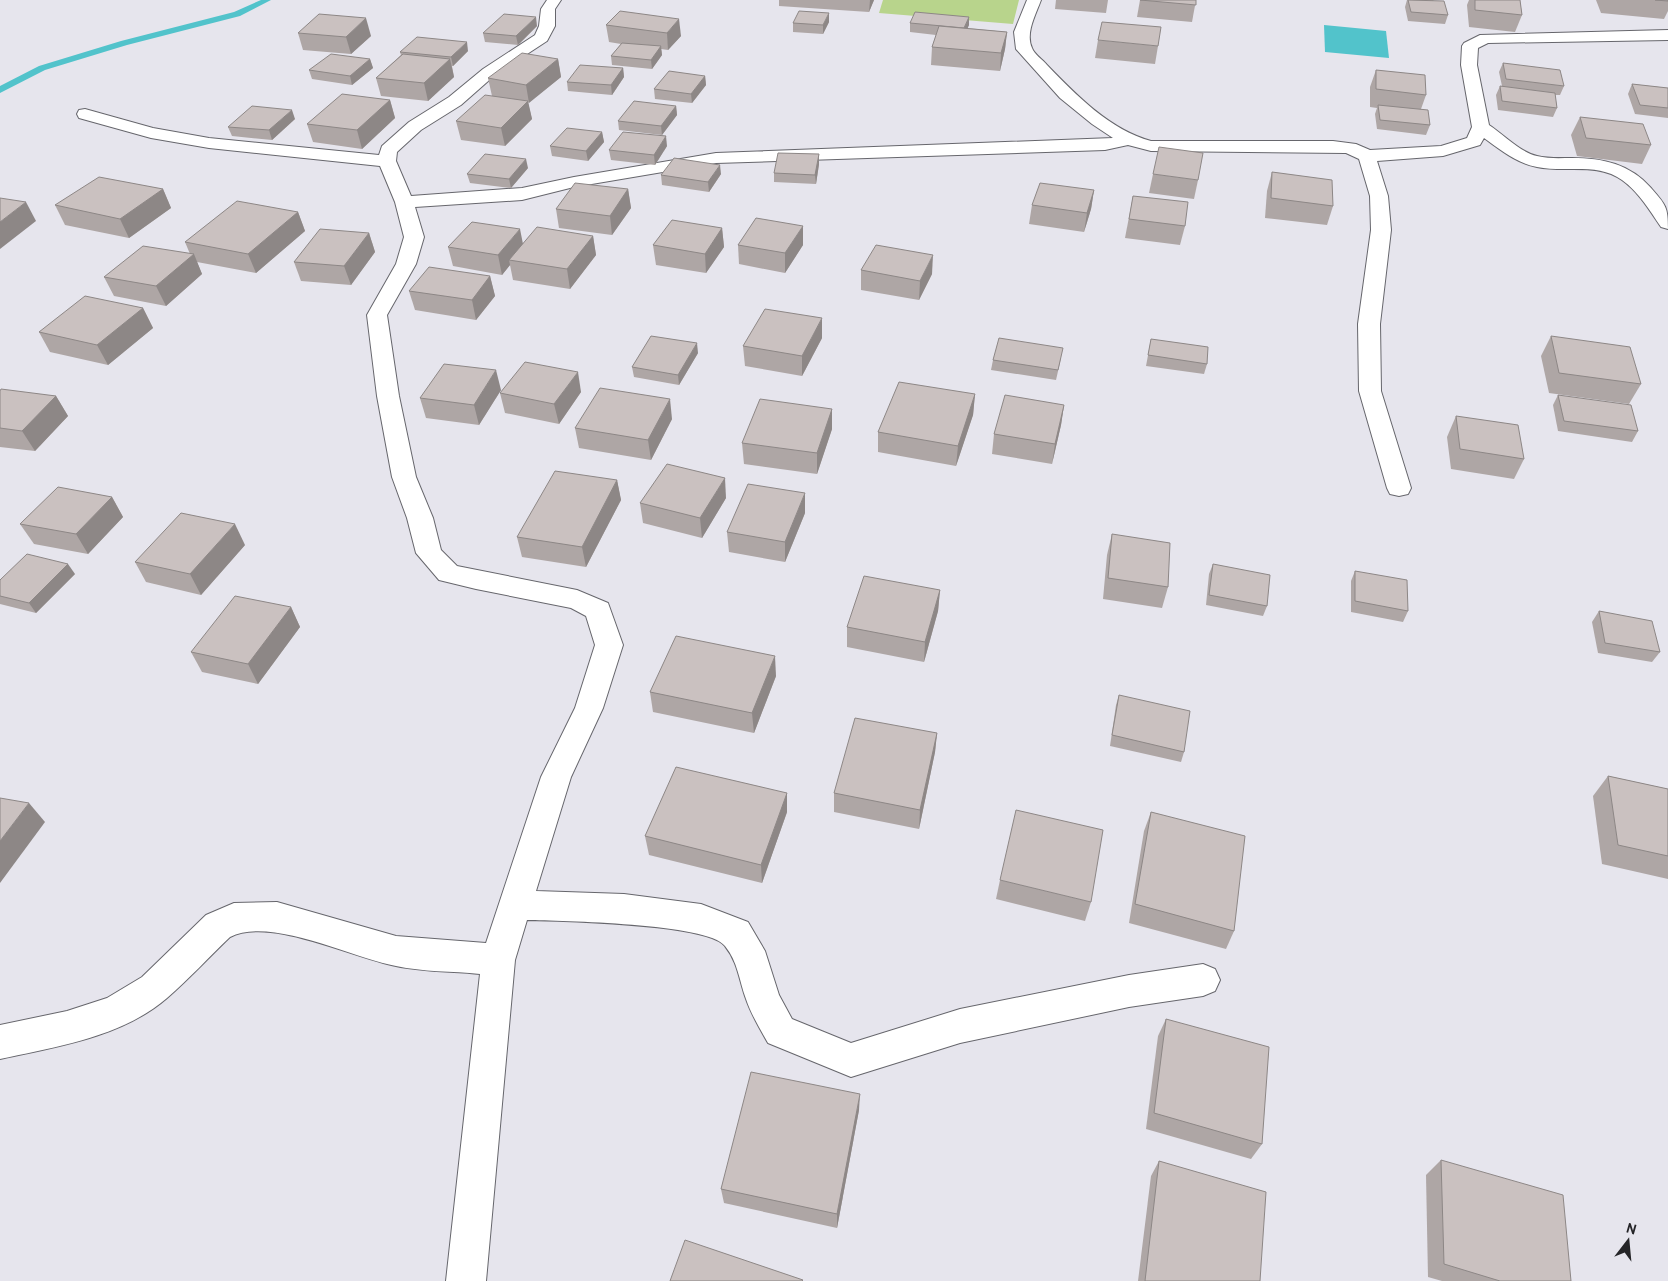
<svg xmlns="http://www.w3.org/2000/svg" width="1668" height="1281" viewBox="0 0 1668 1281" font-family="Overpass,sans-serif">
<rect width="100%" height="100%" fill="#e6e5ed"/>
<polygon fill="#b8d48c" points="883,0 1019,0 1013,24 879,13"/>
<polygon fill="#52c3cb" points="1324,25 1386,31 1389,58 1325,52"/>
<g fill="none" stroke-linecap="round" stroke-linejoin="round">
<polygon fill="#52c3cb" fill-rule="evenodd" points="261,0 271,0 240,16 127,45 45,70 0,93 0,86 39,66 121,41 234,12"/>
<g stroke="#66666c" stroke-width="2">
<path id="street" d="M547,0H561L555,9V26L547,41L495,75L461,105L421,130L397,152L396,161L411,196L522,188L574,177L716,153L1113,138L1092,124L1060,98L1016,49L1014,32L1027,0H1041C1036,14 1025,33 1032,48C1034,54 1043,60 1047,65C1076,95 1110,130 1151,141H1333L1356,144L1370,150L1441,146L1467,138L1472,127L1461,65L1462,46L1464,43L1480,35L1668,30V40L1488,43L1478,48L1477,65L1489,125C1504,135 1520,152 1537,156C1549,159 1561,158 1572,158C1603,158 1630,164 1651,188C1666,205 1668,207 1668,229L1661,227C1650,211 1639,192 1622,180C1597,162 1566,173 1537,167C1516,163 1501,150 1484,138L1480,145L1443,156L1377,161L1388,196L1391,230L1380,324L1381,391L1411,488L1408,494L1399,496L1390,494L1387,488L1359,391L1358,324L1371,230L1370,196L1359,159L1346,153L1151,151L1128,145L1105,150L716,163L574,187L522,200L415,207L424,237L416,264L387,315L399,396L416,477L433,518L441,550L457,566L577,590L608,603L623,645L603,708L571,777L536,891L624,894L701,904L748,922L765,951L779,995L792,1019L851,1043L960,1009L1129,975L1203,964L1215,969L1220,980L1215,991L1203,996L1129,1007L960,1043L851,1077L768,1043C760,1029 751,1014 746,999C739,980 738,962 725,946C708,923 560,921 527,920L515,960L486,1281H446L480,974C452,971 423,972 396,966C353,958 270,916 230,937C209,957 189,979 167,998C122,1037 56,1047 0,1059V1025L67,1011L107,998L142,977L206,915L234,903L277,902L396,936L486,943L541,777L575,708L595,645L586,616L571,608L476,589L439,580L416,553L407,518L392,477L377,396L367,315L396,264L404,237L395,202L380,166L209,148L151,138L79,118L77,114L79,110L85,109L153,128L209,138L379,155L382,146L409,122L449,97L483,69L535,35L539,26L541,9Z"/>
</g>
<use href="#street" fill="#fff" fill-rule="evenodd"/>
</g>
<g fill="#aea6a5">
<polygon points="779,0 874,0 869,12 779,6"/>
<polygon points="1056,0 1108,0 1106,13 1055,9"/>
<polygon points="1140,0 1196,0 1192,22 1137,17"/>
<polygon points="1407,0 1433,0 1448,15 1445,24 1408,21 1405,7"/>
<polygon points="1469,0 1520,0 1522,15 1515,32 1469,27 1467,5"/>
<polygon points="1596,0 1668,0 1668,11 1664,19 1601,13"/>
<polygon points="620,11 681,36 668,50 661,49 662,55 652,69 612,65 611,56 621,44 609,42 606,25"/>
<polygon points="829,22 823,34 793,32 793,23"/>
<polygon points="910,23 969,25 967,28 1007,32 1005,49 1000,71 931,65 932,47 936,35 910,32"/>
<polygon points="537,26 518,45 485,42 483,33"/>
<polygon points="298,33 371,36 351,54 303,50"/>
<polygon points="1098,40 1158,46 1155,64 1095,58"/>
<polygon points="468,51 453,66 452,66 454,77 428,101 381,96 376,78 401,55 400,52"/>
<polygon points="370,59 373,68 352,85 312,79 309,70"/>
<polygon points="558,59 561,77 528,103 532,119 505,146 461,140 456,121 492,96 488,78"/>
<polygon points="1503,63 1564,86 1560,95 1555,95 1557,108 1553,117 1498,110 1496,95 1500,86 1502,86 1499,72"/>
<polygon points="623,68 624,77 612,95 568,91 567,82"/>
<polygon points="1376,70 1426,95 1421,109 1430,125 1426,135 1377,129 1375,114 1377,108 1370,107 1370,87"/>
<polygon points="705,76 706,85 692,103 655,99 654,89"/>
<polygon points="1632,84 1668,88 1668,118 1635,114 1628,94"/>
<polygon points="390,100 395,118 362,149 313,142 307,124"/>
<polygon points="676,106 677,115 662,135 619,130 618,121"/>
<polygon points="1580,117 1651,145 1642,164 1577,156 1571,135"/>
<polygon points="295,119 272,140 232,136 228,127"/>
<polygon points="602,132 604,142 588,161 552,156 550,146"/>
<polygon points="667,146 655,165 611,160 609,150"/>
<polygon points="819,154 819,164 816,184 774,182 774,173"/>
<polygon points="528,168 511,188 470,183 467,174"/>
<polygon points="1272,172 1333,206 1327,225 1265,218 1267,191"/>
<polygon points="721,174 709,192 662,185 661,175"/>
<polygon points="1153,174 1198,180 1194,199 1149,193"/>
<polygon points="163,189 171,208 129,238 65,225 55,205"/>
<polygon points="628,189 631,208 612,235 559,228 556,209"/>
<polygon points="1094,190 1091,209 1084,232 1029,224 1032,205"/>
<polygon points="1133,196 1185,226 1180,245 1125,238"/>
<polygon points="298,212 305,231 256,273 197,262 202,274 166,306 114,296 104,277 190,254 185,242"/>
<polygon points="722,228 724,247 706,273 656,265 653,245"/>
<polygon points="369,233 375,252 351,285 301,281 294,262"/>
<polygon points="593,236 596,255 570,289 513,280 510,265 502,275 453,266 448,247 523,243"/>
<polygon points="738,245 803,245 785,273 739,264"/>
<polygon points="861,270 932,274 919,300 861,290"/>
<polygon points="490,276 495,296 476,320 415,310 409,291"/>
<polygon points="143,308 153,328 108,365 50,352 39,332"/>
<polygon points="1551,336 1641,384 1629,404 1549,393 1541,356"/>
<polygon points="822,338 802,376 745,366 743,346"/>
<polygon points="1151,339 1207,364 1204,374 1146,366"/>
<polygon points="698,353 679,385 634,377 632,367"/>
<polygon points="1061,358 1056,380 991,370 993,360"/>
<polygon points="501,390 479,425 426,418 420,398"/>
<polygon points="0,391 56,396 68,416 35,451 0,447"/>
<polygon points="581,392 559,424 505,413 500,393"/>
<polygon points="975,394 973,415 956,466 878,452 878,432"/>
<polygon points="1558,395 1638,431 1632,442 1558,431 1553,405"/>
<polygon points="1064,405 1061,425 1052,464 992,454 994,434"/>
<polygon points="832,409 832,429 817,474 744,464 742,443"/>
<polygon points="1456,416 1524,459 1514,479 1451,469 1447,437"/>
<polygon points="672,419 651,460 579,448 575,428"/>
<polygon points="617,480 621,500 586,567 522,557 517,537"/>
<polygon points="112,497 123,517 88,554 34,544 20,524"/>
<polygon points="726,498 702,538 643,523 640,503"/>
<polygon points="805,513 785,562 729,552 727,532"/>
<polygon points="1112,534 1168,587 1162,608 1103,599 1107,555"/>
<polygon points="245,545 201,595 146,582 135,562"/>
<polygon points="1213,564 1267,606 1263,616 1206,605 1209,574"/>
<polygon points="1355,571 1408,611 1403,622 1351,612 1351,581"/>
<polygon points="75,574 36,613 0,604 0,580"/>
<polygon points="940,590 938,611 924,662 847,647 847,627"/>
<polygon points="291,607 300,627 258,684 202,672 191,652"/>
<polygon points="1599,611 1660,652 1652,662 1598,653 1592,622"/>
<polygon points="776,676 754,733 653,712 650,692"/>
<polygon points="1119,695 1184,752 1181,762 1110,746 1116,705"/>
<polygon points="937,733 935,752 919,829 834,812 834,793"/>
<polygon points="1608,776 1668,789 1668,879 1602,864 1593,796"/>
<polygon points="787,793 787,812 762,883 649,855 645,836"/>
<polygon points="1151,812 1234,931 1226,949 1129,923 1144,831"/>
<polygon points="1000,880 1091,902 1085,921 996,899"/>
<polygon points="1166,1019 1262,1144 1251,1159 1146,1129 1158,1036"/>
<polygon points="859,1110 837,1228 724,1203 721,1189"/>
<polygon points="1441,1160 1571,1281 1442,1281 1428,1277 1426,1175"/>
<polygon points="1159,1161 1260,1281 1138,1281 1151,1176"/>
</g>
<g fill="#8d8786">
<polygon points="870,0 874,0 869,12"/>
<polygon points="829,13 829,22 823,34 823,25"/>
<polygon points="536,17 537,26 518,45 516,36"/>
<polygon points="969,17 969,25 964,37 964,28"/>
<polygon points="366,18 371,36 351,54 346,37"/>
<polygon points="679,19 681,36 668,50 667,33"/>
<polygon points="1007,32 1005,49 1000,71 1001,53"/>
<polygon points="467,42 468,51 453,66 451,57"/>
<polygon points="661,46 662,55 652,69 651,60"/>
<polygon points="370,59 373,68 352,85 350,76"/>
<polygon points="450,59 454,77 428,101 424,83"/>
<polygon points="558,59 561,77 529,103 526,85"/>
<polygon points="623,68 624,77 612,95 611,85"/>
<polygon points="705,76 706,85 692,103 691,94"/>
<polygon points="390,100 395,118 362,149 357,130"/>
<polygon points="528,101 532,119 505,146 501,128"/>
<polygon points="676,106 677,115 662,135 661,126"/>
<polygon points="292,110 295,119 272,140 269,130"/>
<polygon points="602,132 604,142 588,161 586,151"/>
<polygon points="666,136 667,146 655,165 654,155"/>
<polygon points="819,154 819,164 816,184 815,175"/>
<polygon points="526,159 528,168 511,188 509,179"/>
<polygon points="720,165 721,174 709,192 708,182"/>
<polygon points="163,189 171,208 129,238 120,219"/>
<polygon points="628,189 631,208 612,235 610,216"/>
<polygon points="1094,190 1091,209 1084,232 1087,213"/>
<polygon points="26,202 36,221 0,249 0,222"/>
<polygon points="298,212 305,231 256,273 248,254"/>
<polygon points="803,226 803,245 785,273 785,253"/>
<polygon points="722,228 724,247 706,273 705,254"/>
<polygon points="520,229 524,249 509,260 510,265 502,275 498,255"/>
<polygon points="369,233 375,252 351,285 344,266"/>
<polygon points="593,236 596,255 570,289 567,269"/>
<polygon points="194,254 202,274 166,306 156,286"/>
<polygon points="933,255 932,274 919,300 920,281"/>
<polygon points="490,276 495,296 476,320 472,300"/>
<polygon points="143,308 153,328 108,365 97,345"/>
<polygon points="822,318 822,338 802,376 802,356"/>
<polygon points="697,343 698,353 679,385 678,375"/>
<polygon points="496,370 501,390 479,425 474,405"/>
<polygon points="578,372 581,392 559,424 554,404"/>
<polygon points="975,394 973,415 956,466 958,446"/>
<polygon points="56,396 68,416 35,451 22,431"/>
<polygon points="670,399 672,419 651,460 648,440"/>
<polygon points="1064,405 1061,425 1052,464 1055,444"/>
<polygon points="832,409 832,429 817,474 817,453"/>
<polygon points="725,478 726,498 702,538 700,518"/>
<polygon points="617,480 621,500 586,567 582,547"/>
<polygon points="805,493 805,513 785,562 785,542"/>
<polygon points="112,497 123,517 88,554 76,534"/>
<polygon points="235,524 245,545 201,595 190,574"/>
<polygon points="68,564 75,574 36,613 29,603"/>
<polygon points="940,590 938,611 924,662 925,642"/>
<polygon points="291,607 300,627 258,684 248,664"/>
<polygon points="775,656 776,676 754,733 752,713"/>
<polygon points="937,733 935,752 919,829 920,810"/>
<polygon points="787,793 787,812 762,883 761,865"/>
<polygon points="29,803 45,822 0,883 0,841"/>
<polygon points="860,1094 859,1110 837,1228 837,1214"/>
</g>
<g fill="#cac1c0" stroke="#8d8786">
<polygon points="1140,0 1196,0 1196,5"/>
<polygon points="1408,0 1444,1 1448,15 1411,12"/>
<polygon points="1475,0 1520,0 1522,15 1475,10"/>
<polygon points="1655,0 1668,0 1668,1"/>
<polygon points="620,11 679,19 667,33 606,25"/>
<polygon points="799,11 829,13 823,25 793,23"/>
<polygon points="915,12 969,17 964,28 910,23"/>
<polygon points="319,14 366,18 346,37 298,33"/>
<polygon points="504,14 536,17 516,36 483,33"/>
<polygon points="1102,22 1161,27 1158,46 1098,40"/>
<polygon points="939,26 1007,32 1001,53 932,47"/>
<polygon points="417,37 467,42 451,57 400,52"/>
<polygon points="622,43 661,46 651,60 611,56"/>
<polygon points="522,53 558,59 526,85 488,78"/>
<polygon points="331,54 370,59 350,76 309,70"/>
<polygon points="403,54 450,59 424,83 376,78"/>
<polygon points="1503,63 1560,70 1564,86 1506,79"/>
<polygon points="580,65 623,68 611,85 567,82"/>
<polygon points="1376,70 1425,75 1426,95 1376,89"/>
<polygon points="669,71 705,76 691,94 654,89"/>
<polygon points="1632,84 1668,88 1668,108 1640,105"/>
<polygon points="1500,86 1555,93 1557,108 1502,101"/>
<polygon points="342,94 390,100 357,130 307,124"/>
<polygon points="485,95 528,101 501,128 456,121"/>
<polygon points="634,101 676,106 661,126 618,121"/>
<polygon points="1378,105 1428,110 1430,125 1380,120"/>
<polygon points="252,106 292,110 269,130 228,127"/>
<polygon points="1580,117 1643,124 1651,145 1586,138"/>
<polygon points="567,128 602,132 586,151 550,146"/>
<polygon points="623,132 666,136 654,155 609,150"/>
<polygon points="1159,147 1203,153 1198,180 1153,174"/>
<polygon points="778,153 819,154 815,175 774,173"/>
<polygon points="485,154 526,159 509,179 467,174"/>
<polygon points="674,158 720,165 708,182 661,175"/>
<polygon points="1272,172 1332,180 1333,206 1271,198"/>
<polygon points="99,177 163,189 120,219 55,205"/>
<polygon points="575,183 628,189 610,216 556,209"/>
<polygon points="1040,183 1094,190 1087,213 1032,205"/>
<polygon points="1133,196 1188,202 1185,226 1129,219"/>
<polygon points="0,198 26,202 0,222"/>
<polygon points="237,201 298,212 248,254 185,242"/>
<polygon points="756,218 803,226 785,253 738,245"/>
<polygon points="672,220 722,228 705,254 653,245"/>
<polygon points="472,222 520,229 498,255 448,247"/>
<polygon points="537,227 593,236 567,269 509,260"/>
<polygon points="320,229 369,233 344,266 294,262"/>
<polygon points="876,245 933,255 920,281 861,270"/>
<polygon points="143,246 194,254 156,286 104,277"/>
<polygon points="429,267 490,276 472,300 409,291"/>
<polygon points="85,296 143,308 97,345 39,332"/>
<polygon points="765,309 822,318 802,356 743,346"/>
<polygon points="651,336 697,343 678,375 632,367"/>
<polygon points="1551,336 1630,347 1641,384 1559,373"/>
<polygon points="999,338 1063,348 1058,370 993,360"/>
<polygon points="1151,339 1208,347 1207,364 1148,355"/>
<polygon points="525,362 578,372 554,404 500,393"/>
<polygon points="444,364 496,370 474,405 420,398"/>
<polygon points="899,382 975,394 958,446 878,432"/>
<polygon points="600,388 670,399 648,440 575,428"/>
<polygon points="1,389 56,396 22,431 0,428 0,391"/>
<polygon points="1005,395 1064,405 1055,444 994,434"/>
<polygon points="1558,395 1631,405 1638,431 1564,421"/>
<polygon points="760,399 832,409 817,453 742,443"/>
<polygon points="1456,416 1518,425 1524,459 1460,449"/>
<polygon points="667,464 725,478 700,518 640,503"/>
<polygon points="555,471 617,480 582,547 517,537"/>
<polygon points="748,484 805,493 785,542 727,532"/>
<polygon points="58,487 112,497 76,534 20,524"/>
<polygon points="181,513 235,524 190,574 135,562"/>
<polygon points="1112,534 1170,543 1168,587 1108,578"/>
<polygon points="27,554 68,564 29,603 0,596 0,580"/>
<polygon points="1213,564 1270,575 1267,606 1209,595"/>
<polygon points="1355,571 1407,580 1408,611 1355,601"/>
<polygon points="864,576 940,590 925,642 847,627"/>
<polygon points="235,596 291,607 248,664 191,652"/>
<polygon points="1599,611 1652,621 1660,652 1605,643"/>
<polygon points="676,636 775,656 752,713 650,692"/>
<polygon points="1119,695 1190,711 1184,752 1112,735"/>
<polygon points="855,718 937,733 920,810 834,793"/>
<polygon points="676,767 787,793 761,865 645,836"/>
<polygon points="1608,776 1668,789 1668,856 1618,845"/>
<polygon points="0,798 29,803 0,841"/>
<polygon points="1016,810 1103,830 1091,902 1000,880"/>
<polygon points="1151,812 1245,836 1234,931 1135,904"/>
<polygon points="1166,1019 1269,1047 1262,1144 1154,1113"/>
<polygon points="751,1072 860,1094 837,1214 721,1189"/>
<polygon points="1441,1160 1563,1195 1571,1281 1500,1281 1444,1264"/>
<polygon points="1159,1161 1266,1192 1260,1281 1145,1281"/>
<polygon points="685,1240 803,1280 802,1281 670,1281"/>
</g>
<g transform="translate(1628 1241) rotate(16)" stroke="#e6e5ed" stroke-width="4" paint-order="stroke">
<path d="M0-4L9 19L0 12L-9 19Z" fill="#252528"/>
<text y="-8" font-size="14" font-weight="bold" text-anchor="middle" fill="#252528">N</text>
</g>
</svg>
